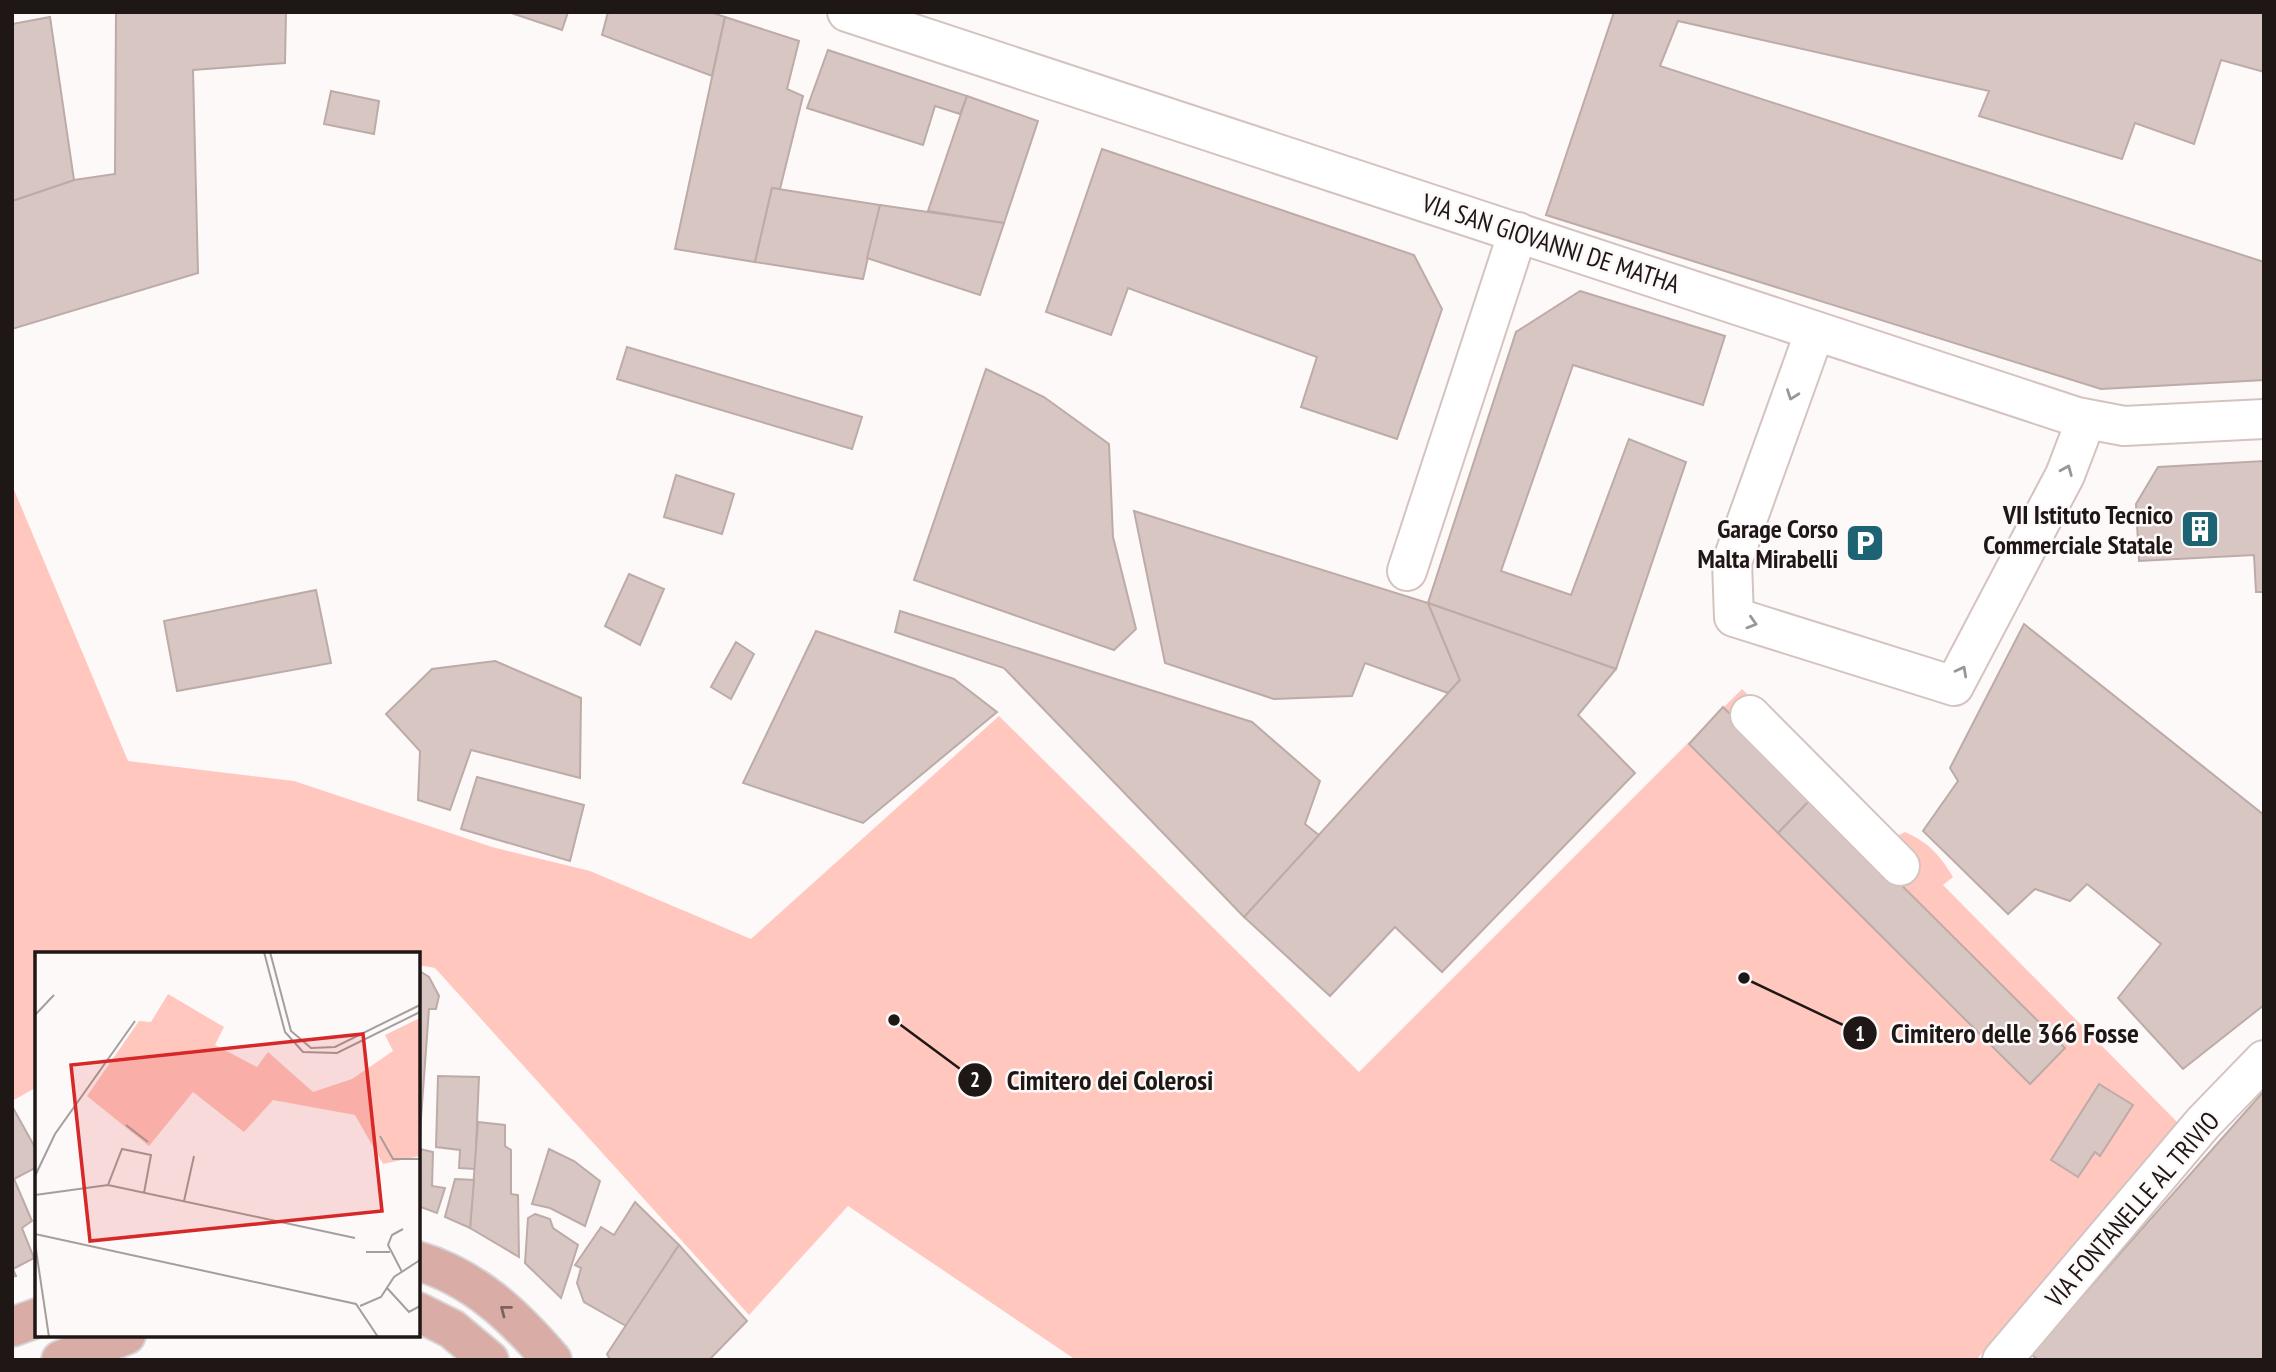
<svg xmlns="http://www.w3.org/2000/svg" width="2276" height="1372" viewBox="0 0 2276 1372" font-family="'PT Sans Narrow',sans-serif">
<rect width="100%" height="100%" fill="#fdf9f8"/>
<path fill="#ffc7be" d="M12,485L128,761L294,781L492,847L590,871L751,939L999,716L1359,1072L1742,689L1895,837L1905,832C1928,842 1940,855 1953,877L1943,885L2181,1126L1976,1360H1076L848,1206L749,1315L435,968L418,965V954H37V1087L12,1101Z"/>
<g fill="#d8c6c2" stroke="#bdaba8" stroke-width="2">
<polygon points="116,12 286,12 285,63 193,70 198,273 12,329 12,201 74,180 115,174"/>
<polygon points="508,12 568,12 562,30"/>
<polygon points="608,12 710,12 725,17 712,76 602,35"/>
<polygon points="1614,12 2264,12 2264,72 2221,60 2194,144 2135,123 2122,159 1979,116 1989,91 1678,21 1660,66 2264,262 2264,380 2101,389 1546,215"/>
<polygon points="50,17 74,180 12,201 12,24"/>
<polygon points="725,17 799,41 787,89 803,96 780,189 772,188 755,262 675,249"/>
<polygon points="828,50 967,96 960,114 935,106 923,145 807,108"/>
<polygon points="331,91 379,101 374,134 324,124"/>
<polygon points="967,96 1038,121 1004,223 928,211"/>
<polygon points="1102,149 1414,255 1442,309 1397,439 1301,407 1317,357 1128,288 1111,335 1046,312"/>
<polygon points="772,188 880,205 863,279 755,262"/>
<polygon points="880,205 1004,223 980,295 867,258"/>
<polygon points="1580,291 1725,336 1703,405 1573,365 1501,571 1571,595 1629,439 1686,462 1616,669 1428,603 1516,332"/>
<polygon points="627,347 862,417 852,449 617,379"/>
<polygon points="986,369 1044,397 1109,444 1113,537 1136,629 1114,650 914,580"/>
<polygon points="2264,461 2264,592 2256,592 2254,555 2139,561 2136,504 2158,467"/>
<polygon points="676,475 734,494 722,534 664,517"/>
<polygon points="1134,511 1428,603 1460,680 1448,693 1365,663 1352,696 1274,699 1165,663"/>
<polygon points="629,574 664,589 640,645 605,626"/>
<polygon points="316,590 331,663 177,691 164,621"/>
<polygon points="1428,603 1616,669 1578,715 1635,773 1442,972 1395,927 1330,996 1244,917 1460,680"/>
<polygon points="900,611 1252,722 1320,781 1305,824 1319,835 1244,917 1004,668 895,632"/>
<polygon points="2024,624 2264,815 2264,1005 2183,1069 2118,998 2161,944 2087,884 2070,901 2035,889 2008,914 1923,831 1958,781 1950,768"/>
<polygon points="816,631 954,679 997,712 863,823 743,783"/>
<polygon points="736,642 754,654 731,699 711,687"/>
<polygon points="495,661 581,698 580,778 471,750 450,810 418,800 420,751 386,714 432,669"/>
<polygon points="1723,707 1813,797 1778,833 1689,744"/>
<polygon points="477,777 584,805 570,861 461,829"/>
<polygon points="1813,797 2065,1048 2030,1084 1778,833"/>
<polygon points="418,970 429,977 439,996 436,1009 429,1009 418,1159"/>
<polygon points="438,1076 479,1077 475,1169 459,1168 460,1150 436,1147"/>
<polygon points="2099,1084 2133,1105 2100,1156 2095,1152 2078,1177 2051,1160"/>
<polygon points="2264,1091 2264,1360 2038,1360 2031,1354"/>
<polygon points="12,1106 37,1151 37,1167 14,1179 32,1221 22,1228 34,1258 13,1269 16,1276 12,1277"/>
<polygon points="478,1122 505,1125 505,1146 511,1150 511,1194 518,1195 519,1257 470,1228"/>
<polygon points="420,1149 433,1152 432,1186 445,1188 437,1213 418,1206"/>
<polygon points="549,1149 574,1161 600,1181 585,1226 550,1208 532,1204"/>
<polygon points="455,1179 474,1180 470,1228 445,1217"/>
<polygon points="635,1202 679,1245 626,1326 584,1302 577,1283 581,1268 575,1265 601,1227 614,1235"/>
<polygon points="535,1214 550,1219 553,1228 578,1245 561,1298 525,1263 528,1218"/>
<polygon points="679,1245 747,1321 709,1360 610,1360 607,1354"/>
</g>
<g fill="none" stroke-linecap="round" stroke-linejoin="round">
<g stroke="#d5c3c0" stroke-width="42">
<g id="minor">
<polyline points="847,12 2077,417 2124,426 2264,419"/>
<polyline points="1815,331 1732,562 1734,617 1954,686 2065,475 2086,420"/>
<polyline points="1407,571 1518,232"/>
<polyline points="1750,715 1900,866"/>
<polyline points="2002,1360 2203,1123 2264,1060"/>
</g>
</g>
<g stroke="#d6d5d5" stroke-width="42">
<g id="major">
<path d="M418,1261C475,1278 515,1317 552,1360"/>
<polyline points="418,1312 452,1329 489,1360"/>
<polyline points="12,1327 37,1318"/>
<polyline points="61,1360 126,1335"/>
</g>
</g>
<use href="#minor" stroke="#fff" stroke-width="38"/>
<use href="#major" stroke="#d9aca6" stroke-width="38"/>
</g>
<defs><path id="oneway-chevron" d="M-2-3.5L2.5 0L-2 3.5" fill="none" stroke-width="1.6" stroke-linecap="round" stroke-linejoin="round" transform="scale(1.75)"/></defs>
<g stroke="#9a9796">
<use href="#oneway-chevron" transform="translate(1792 395) rotate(110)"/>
<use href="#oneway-chevron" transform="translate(2067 470) rotate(-67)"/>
<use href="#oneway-chevron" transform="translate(1752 623) rotate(17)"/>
<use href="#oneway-chevron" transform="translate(1962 671) rotate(-62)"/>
</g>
<use stroke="#7c625e" href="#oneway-chevron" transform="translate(505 1310) rotate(-142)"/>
<defs>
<g id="building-square" transform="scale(2.0125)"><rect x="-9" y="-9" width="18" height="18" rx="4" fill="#1d6374" stroke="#fdf9f8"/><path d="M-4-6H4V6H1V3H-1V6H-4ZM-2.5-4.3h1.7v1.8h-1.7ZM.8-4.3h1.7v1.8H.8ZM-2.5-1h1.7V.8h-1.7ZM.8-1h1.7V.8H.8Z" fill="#fff"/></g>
<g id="parking-square" transform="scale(2.0125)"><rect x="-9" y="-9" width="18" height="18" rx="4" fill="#1d6374" stroke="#fdf9f8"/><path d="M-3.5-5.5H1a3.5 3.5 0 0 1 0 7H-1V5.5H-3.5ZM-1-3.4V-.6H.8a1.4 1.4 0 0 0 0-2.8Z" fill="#fff"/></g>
</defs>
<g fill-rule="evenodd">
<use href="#building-square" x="2200" y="529"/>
<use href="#parking-square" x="1865" y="543"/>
</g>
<g text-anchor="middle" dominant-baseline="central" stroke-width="5" stroke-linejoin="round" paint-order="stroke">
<g font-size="26" fill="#1e1716" stroke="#fdf9f8">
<text transform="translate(1551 243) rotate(18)">VIA SAN GIOVANNI DE MATHA</text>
<text transform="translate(2132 1209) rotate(-49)">VIA FONTANELLE AL TRIVIO</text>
</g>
<g font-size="26" font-weight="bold" fill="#1e1716" stroke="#fdf9f8" text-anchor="end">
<text x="2173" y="514">VII Istituto Tecnico<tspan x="2173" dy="30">Commerciale Statale</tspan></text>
<text x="1838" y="528">Garage Corso<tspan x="1838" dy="30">Malta Mirabelli</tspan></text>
</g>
</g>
<g transform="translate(35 952)">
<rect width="385" height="385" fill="#fdf9f8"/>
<path d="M133,42L189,75L180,93L222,115L233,100L278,140L317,127L358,99L350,83L385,66V204L348,212L320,163L238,148L209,180L158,140L114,194L52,144L104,69L116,70Z" fill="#ffc7be"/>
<path fill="none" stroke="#a49f9e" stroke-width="2" d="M229,0L250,80L268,100L302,101L385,60M235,0L256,79L276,96L300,95L385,53M0,63L19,43M91,173L113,190M345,184L358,207H385M0,224L20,182L100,69M73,233L87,197L116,203L109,241M0,243L73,233L320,286M149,249L159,204M0,282L321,352L343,385M0,291L14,385M331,300H355M367,320L353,293L357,283L368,277M352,336L374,360L385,354M325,354L346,345L359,325L385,308"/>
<path fill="#d62828" fill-opacity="0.15" stroke="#d62828" stroke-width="3.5" d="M328,82L347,259L55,289L36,113Z"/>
<rect width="385" height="385" fill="none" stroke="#1e1716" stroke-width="3.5"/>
</g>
<path fill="none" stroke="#1e1716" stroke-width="2.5" d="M1744 978L1860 1033M894 1020L975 1080"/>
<g fill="#1e1716" stroke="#fdf9f8" stroke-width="2.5">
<circle cx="1744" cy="978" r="7"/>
<circle cx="894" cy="1020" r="7"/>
<circle cx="1860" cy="1033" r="18"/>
<circle cx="975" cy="1080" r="18"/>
</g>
<g font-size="21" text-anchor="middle" font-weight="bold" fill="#fff">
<text x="1860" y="1041">1</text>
<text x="975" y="1087">2</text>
</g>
<g font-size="28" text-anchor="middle" font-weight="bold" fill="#1e1716" stroke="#fdf9f8" stroke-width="5" stroke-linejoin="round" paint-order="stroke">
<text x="2015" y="1043">Cimitero delle 366 Fosse</text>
<text x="1110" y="1090">Cimitero dei Colerosi</text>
</g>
<rect width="2276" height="1372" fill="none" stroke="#1e1716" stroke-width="28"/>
</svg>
